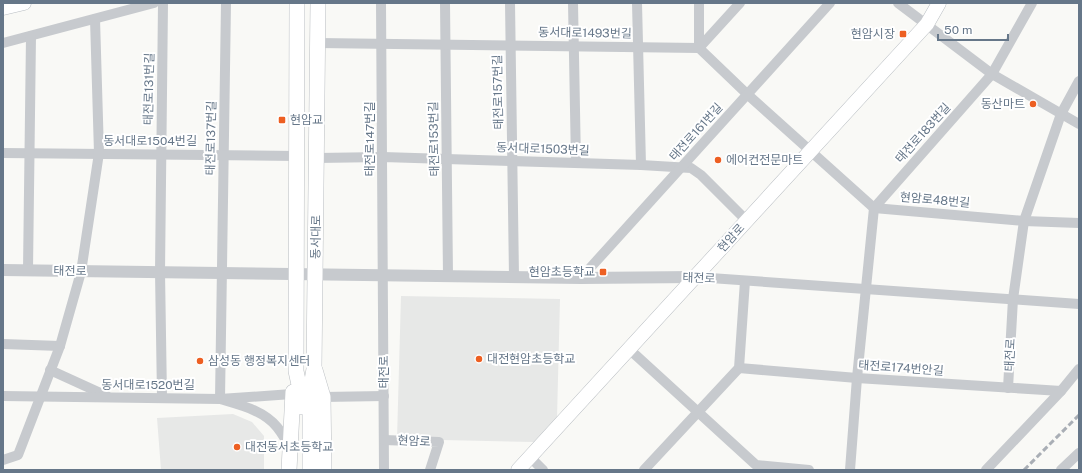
<svg xmlns="http://www.w3.org/2000/svg" width="1082" height="473" viewBox="0 0 1082 473" font-family="'Public Sans','Noto Sans KR',sans-serif">
<rect width="100%" height="100%" fill="#f9f9f6"/>
<g fill="#e7e8e7">
<polygon points="401,296 560,299 557,418 534,442 397,439"/>
<polygon points="233,414 252,422 264,436 264,470 161,470 157,418"/>
</g>
<g fill="none" stroke-linecap="round" stroke-linejoin="round">
<g stroke="#b9bec3" stroke-width="15">
<g id="secondary">
<polyline points="3,8 24,3"/>
<polyline points="518,470 927,24 939,3"/>
</g>
</g>
<g stroke="#babec2" stroke-width="16">
<g id="primary">
<polyline points="297,3 296,371 301,394 301,407"/>
<polyline points="315,370 323,397 324,470"/>
<polyline points="289,470 293,392"/>
<polyline points="310,470 310,392 314,369 318,3"/>
</g>
</g>
<g stroke="#c7cace" stroke-width="10">
<path d="M226,3L220,399C240,405 263,410 277,427C282,433 286,441 291,448"/>
<polyline points="381,3 384,470"/>
<polyline points="445,3 448,276"/>
<polyline points="510,3 514,277"/>
<polyline points="573,3 576,163"/>
<polyline points="637,3 641,165"/>
<polyline points="699,3 699,48"/>
<polyline points="898,3 992,74 1079,124"/>
<polyline points="3,43 154,3"/>
<polyline points="318,43 699,48 747,94 874,208 1024,221 1079,223"/>
<polyline points="699,48 740,3"/>
<polyline points="3,153 297,156"/>
<polyline points="317,158 383,157 641,165 691,168 701,175 747,221"/>
<polyline points="28,270 31,36"/>
<polyline points="696,277 1079,304"/>
<polyline points="581,278 830,3"/>
<polyline points="3,344 60,346"/>
<polyline points="629,349 756,465 809,470"/>
<polyline points="739,368 857,378 1061,391"/>
<polyline points="50,370 107,396"/>
<polyline points="1008,388 1013,299 1024,221 1061,114 1079,81"/>
<polyline points="3,396 220,399 292,394"/>
<polyline points="162,397 160,272 163,3"/>
<polyline points="323,397 384,396"/>
<polyline points="384,440 439,442 430,470"/>
<polyline points="530,457 543,470"/>
<polyline points="3,460 18,455 60,346 81,272 99,153 95,19"/>
<polyline points="644,470 739,368 745,281"/>
<polyline points="850,470 857,378 874,208 992,74 1032,3"/>
<polyline points="986,470 1061,391 1079,369"/>
<polyline points="1061,470 1079,453"/>
</g>
<polyline stroke="#c7cace" stroke-width="12" points="3,270 581,278 696,277"/>
<use href="#secondary" stroke="#fff" stroke-width="14"/>
<use href="#primary" stroke="#fff" stroke-width="15"/>
<polyline stroke="#a9aeb5" stroke-width="3" stroke-dasharray="6 3" stroke-linecap="butt" points="1024,470 1079,415"/>
</g>
<g fill="#ed5f22" stroke="#fff" stroke-width="1.5">
<rect x="899" y="30" width="8" height="8" rx="2"/>
<circle cx="1033" cy="104" r="4"/>
<rect x="278" y="116" width="8" height="8" rx="2"/>
<circle cx="718" cy="160" r="4"/>
<rect x="599" y="268" width="8" height="8" rx="2"/>
<circle cx="479" cy="359" r="4"/>
<circle cx="200" cy="361" r="4"/>
<circle cx="237" cy="447" r="4"/>
</g>
<g text-anchor="middle" dominant-baseline="central" stroke-width="4" stroke-linejoin="round" paint-order="stroke">
<g font-size="12" fill="#667789" stroke="#fff">
<text transform="translate(585 33) rotate(1)">동서대로1493번길</text>
<text transform="translate(149 89) rotate(-89)">태전로131번길</text>
<text transform="translate(498 92) rotate(-91)">태전로157번길</text>
<text transform="translate(696 132) rotate(-48)">태전로161번길</text>
<text transform="translate(923 133) rotate(-48)">태전로183번길</text>
<text transform="translate(211 138) rotate(-89)">태전로137번길</text>
<text transform="translate(370 139) rotate(-90)">태전로147번길</text>
<text transform="translate(434 139) rotate(-91)">태전로153번길</text>
<text x="150" y="141">동서대로1504번길</text>
<text transform="translate(543 149) rotate(2)">동서대로1503번길</text>
<text transform="translate(935 200) rotate(5)">현암로48번길</text>
<text transform="translate(316 237) rotate(-89)">동서대로</text>
<text transform="translate(731 238) rotate(-48)">현암로</text>
<text transform="translate(70 271) rotate(1)">태전로</text>
<text transform="translate(699 278) rotate(2)">태전로</text>
<text transform="translate(1010 355) rotate(-87)">태전로</text>
<text transform="translate(901 368) rotate(4)">태전로174번안길</text>
<text transform="translate(384 372) rotate(-90)">태전로</text>
<text x="148" y="385">동서대로1520번길</text>
<text transform="translate(414 441) rotate(3)">현암로</text>
</g>
<g font-size="12" fill="#667789" stroke="#fff" text-anchor="start">
<text x="895" y="34" text-anchor="end">현암시장</text>
<text x="1025" y="104" text-anchor="end">동산마트</text>
<text x="290" y="120">현암교</text>
<text x="726" y="160">에어컨전문마트</text>
<text x="595" y="272" text-anchor="end">현암초등학교</text>
<text x="487" y="359">대전현암초등학교</text>
<text x="208" y="361">삼성동 행정복지센터</text>
<text x="245" y="447">대전동서초등학교</text>
</g>
</g>
<rect width="1082" height="473" fill="none" stroke="#667789" stroke-width="8"/>
<path d="M938 34v6h70v-6" fill="none" stroke="#667789" stroke-width="2"/>
<text x="944" y="34" font-size="12" fill="#667789" stroke="#ffffff" stroke-width="3" paint-order="stroke">50 m</text>
</svg>
